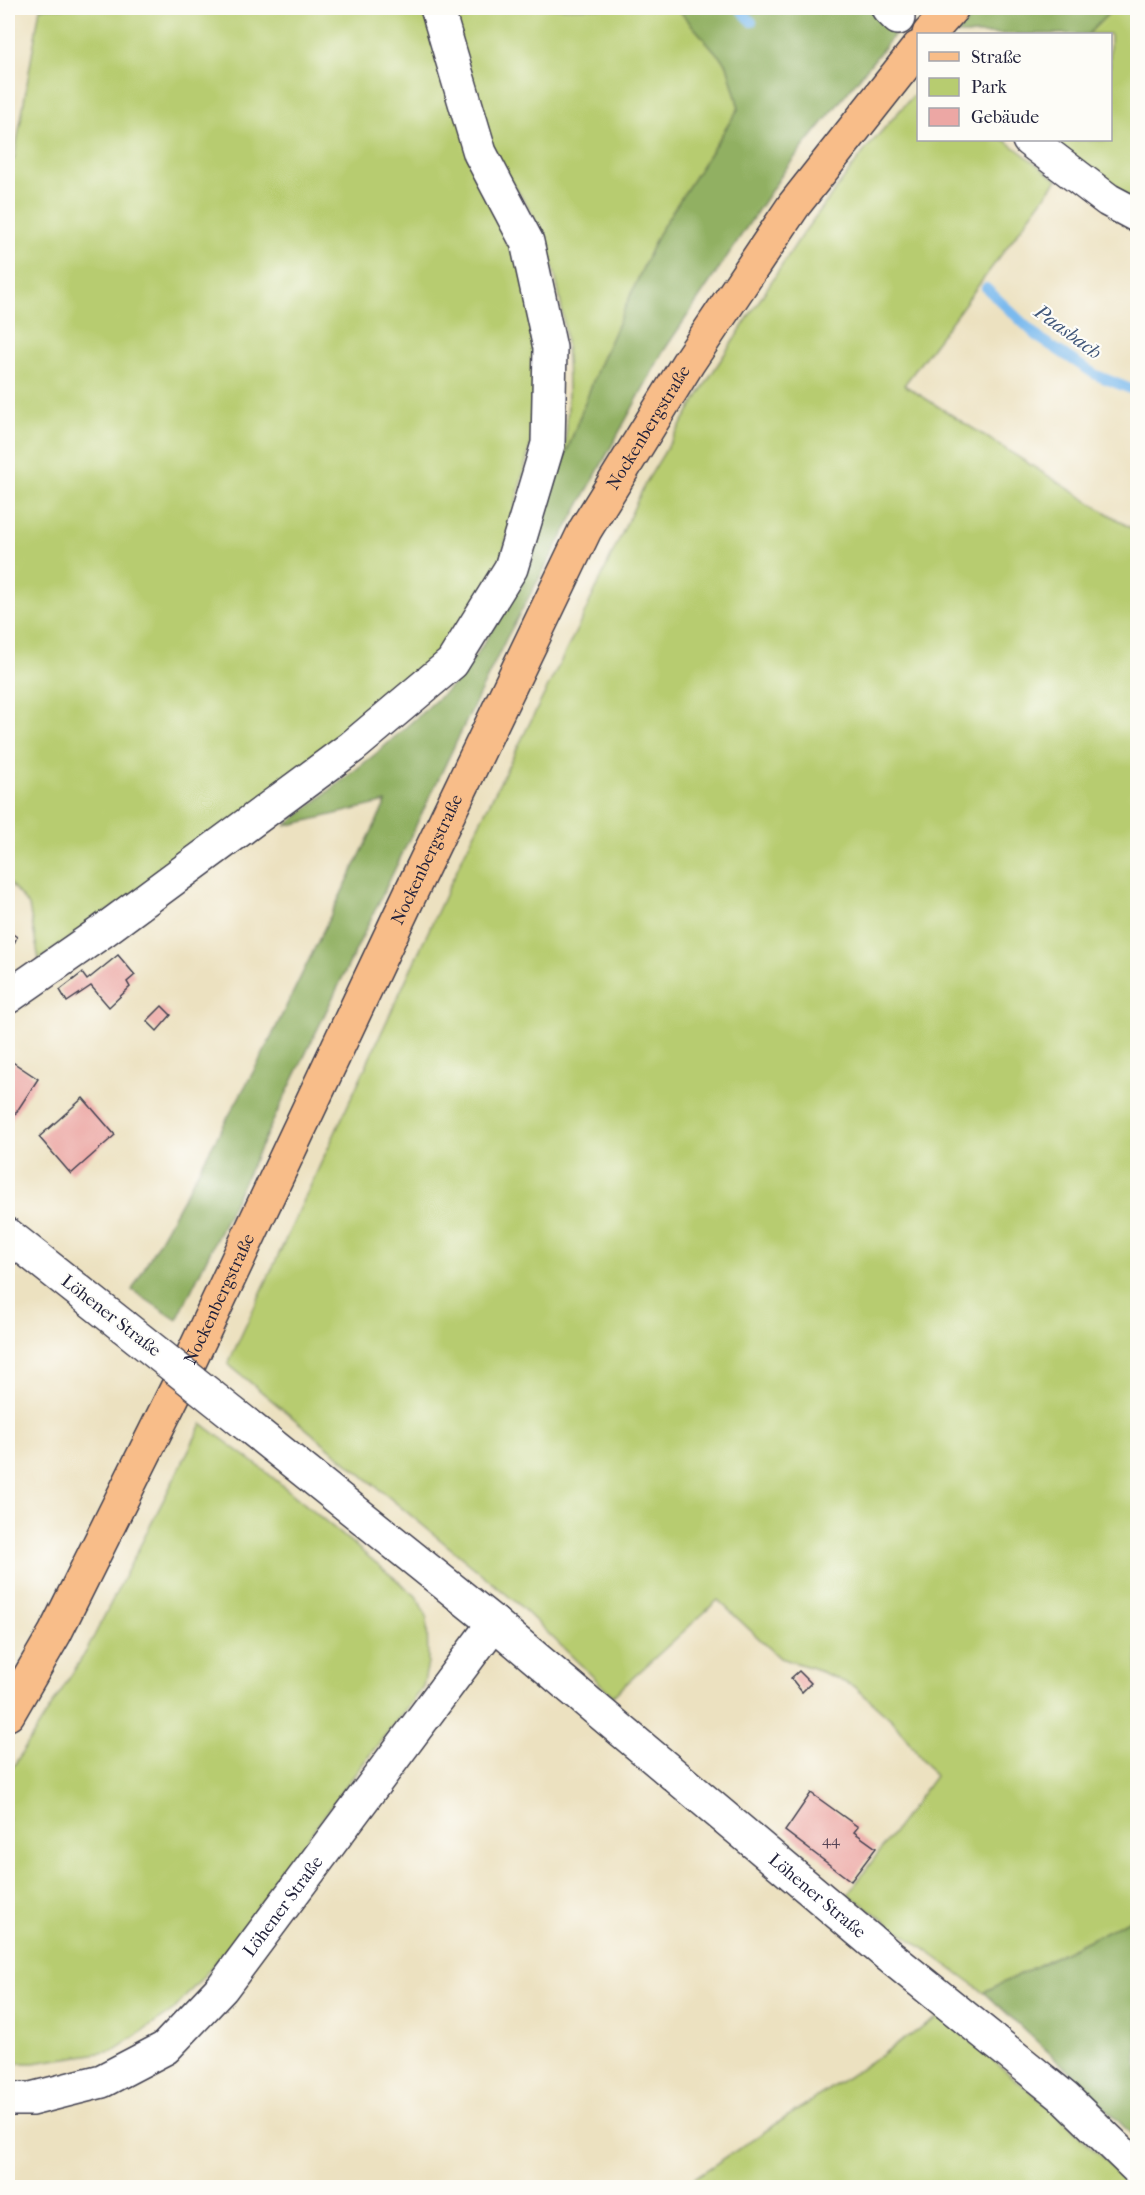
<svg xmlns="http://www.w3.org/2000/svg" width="1145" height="2195" viewBox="0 0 1145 2195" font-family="'IM FELL French Canon',serif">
<rect width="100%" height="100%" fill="#fdfcf7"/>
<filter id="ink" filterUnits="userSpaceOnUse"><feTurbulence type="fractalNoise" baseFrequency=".0167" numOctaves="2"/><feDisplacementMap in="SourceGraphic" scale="12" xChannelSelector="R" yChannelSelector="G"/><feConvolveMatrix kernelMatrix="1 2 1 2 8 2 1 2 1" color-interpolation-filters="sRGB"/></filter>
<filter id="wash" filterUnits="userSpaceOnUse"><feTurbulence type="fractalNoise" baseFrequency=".008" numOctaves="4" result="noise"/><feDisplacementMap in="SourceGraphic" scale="24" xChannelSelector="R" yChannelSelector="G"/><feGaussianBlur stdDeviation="1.35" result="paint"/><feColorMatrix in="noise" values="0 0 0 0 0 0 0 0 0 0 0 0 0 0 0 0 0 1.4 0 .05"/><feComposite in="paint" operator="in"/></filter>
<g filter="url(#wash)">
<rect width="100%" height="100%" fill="#ece1c0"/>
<g fill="#b7cc70" stroke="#6c7756" stroke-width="1.5">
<polygon points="40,8 423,8 522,253 540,350 531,443 500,564 443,657 349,741 39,960 29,906 8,881 8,160 14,160"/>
<path d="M448,8H677L727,65L739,108L658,234L598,368L563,461C574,387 568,279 531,212C519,190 500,170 491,146C473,102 462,53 448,8Z"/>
<polygon points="1114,8 1137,8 1137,203 1041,140 1110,140 1110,34 1088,34"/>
<polygon points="918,90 918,140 1005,140 1057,180 904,385 1137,532 1137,1916 984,1992 848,1894 935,1776 893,1721 855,1687 813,1668 780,1658 718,1600 613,1696 518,1604 228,1364 465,852 578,627 645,484 711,375 801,236 866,149"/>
<polygon points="202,1424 260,1467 416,1596 427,1617 428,1663 423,1687 358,1770 223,1954 173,2011 113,2051 33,2063 8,2063 8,1775 87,1650"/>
<polygon points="940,2016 1056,2113 1133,2187 679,2188"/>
</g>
<g fill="#91b062" stroke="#5a694e" stroke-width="1.5">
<polygon points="677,8 916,8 787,167 663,352 506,639 177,1320 132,1290 262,1056 386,802 285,826 378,752 462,677 502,615 528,557 598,368 658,234 739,108 727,65"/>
<polygon points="982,8 1114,8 1088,34 956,34"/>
<polygon points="1137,1916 1137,2140 1074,2076 984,1992"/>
</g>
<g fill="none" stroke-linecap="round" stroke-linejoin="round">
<g stroke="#7abaee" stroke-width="10">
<polyline points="739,8 752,22"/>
<polyline points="986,288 1039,338 1096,375 1138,392"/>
</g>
</g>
<g id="blocks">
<g fill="#eca7a4">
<polygon points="8,931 17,937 8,956"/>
<polygon points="118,955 135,975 127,982 130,987 109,1007 91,986 67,1002 60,990 82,973 87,980"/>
<polygon points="162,1006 171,1015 157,1031 147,1021"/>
<polygon points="8,1059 38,1079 8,1125"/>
<polygon points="83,1098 115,1135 71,1174 39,1137"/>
<polygon points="799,1671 811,1683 802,1692 791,1678"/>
<polygon points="811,1793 858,1827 854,1832 876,1848 851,1881 785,1831"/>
</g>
</g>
</g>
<g filter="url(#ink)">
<use href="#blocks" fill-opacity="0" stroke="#403f4f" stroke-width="1.5"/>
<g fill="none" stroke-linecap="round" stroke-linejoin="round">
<g stroke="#403f4f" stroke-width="36">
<g id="minor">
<polyline points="888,8 898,18"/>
<polyline points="1029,140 1108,200 1138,216"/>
<polyline points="8,997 103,931 352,747 452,663 511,568 548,444 550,348 527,242 480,153 437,8"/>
<polyline points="8,1235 123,1326"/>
<path id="s1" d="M246,1424L494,1623L889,1956L1065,2098L1138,2169"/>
<path id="s2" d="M8,2099H31L102,2081L165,2048L222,1988L494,1623"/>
</g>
</g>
<g stroke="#403f4f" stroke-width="36">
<g id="major">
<polyline points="929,34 952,8"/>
<path id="s3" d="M8,1714L55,1633L180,1382L411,892L585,530L688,363L794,205L918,48"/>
</g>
</g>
<use href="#minor" stroke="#fff" stroke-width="33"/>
<use href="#major" stroke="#f8bd89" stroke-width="33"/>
<g stroke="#403f4f" stroke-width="36" stroke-linecap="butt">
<polyline id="minor-bridge" points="123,1326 246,1424"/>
</g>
<use href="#minor-bridge" stroke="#fff" stroke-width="33"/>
</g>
</g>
<g text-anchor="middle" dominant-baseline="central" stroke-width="4.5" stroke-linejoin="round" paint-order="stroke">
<g font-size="15" fill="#544355">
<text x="831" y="1840">44</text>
</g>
<g font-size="18" fill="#22223b" stroke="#fdfcf7">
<text stroke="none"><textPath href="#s3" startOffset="1438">Nockenbergstraße</textPath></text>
<text stroke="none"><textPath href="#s3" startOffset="952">Nockenbergstraße</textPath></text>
<text stroke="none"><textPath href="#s3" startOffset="466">Nockenbergstraße</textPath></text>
<text transform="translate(111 1316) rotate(38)">Löhener Straße</text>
<text stroke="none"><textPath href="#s1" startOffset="741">Löhener Straße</textPath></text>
<text stroke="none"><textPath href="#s2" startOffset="352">Löhener Straße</textPath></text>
</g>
<g font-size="20" font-style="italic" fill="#41577a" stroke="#fdfcf7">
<text transform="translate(1068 332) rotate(36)">Paasbach</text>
</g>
</g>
<rect width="1145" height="2195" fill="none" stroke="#fdfcf7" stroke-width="30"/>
<rect x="917" y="33" width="195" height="108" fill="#fdfcf7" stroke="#a5a5ac" stroke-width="1.5"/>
<rect x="929" y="52" width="30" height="9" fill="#f8bd89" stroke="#a5a5ac" stroke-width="1.5"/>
<text x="971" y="63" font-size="18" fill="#22223b">Straße</text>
<rect x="929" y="78" width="30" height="18" fill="#b7cc70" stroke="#a5a5ac" stroke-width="1.5"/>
<text x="971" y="93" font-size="18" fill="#22223b">Park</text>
<rect x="929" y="108" width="30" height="18" fill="#eca7a4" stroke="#a5a5ac" stroke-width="1.5"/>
<text x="971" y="123" font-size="18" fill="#22223b">Gebäude</text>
</svg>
